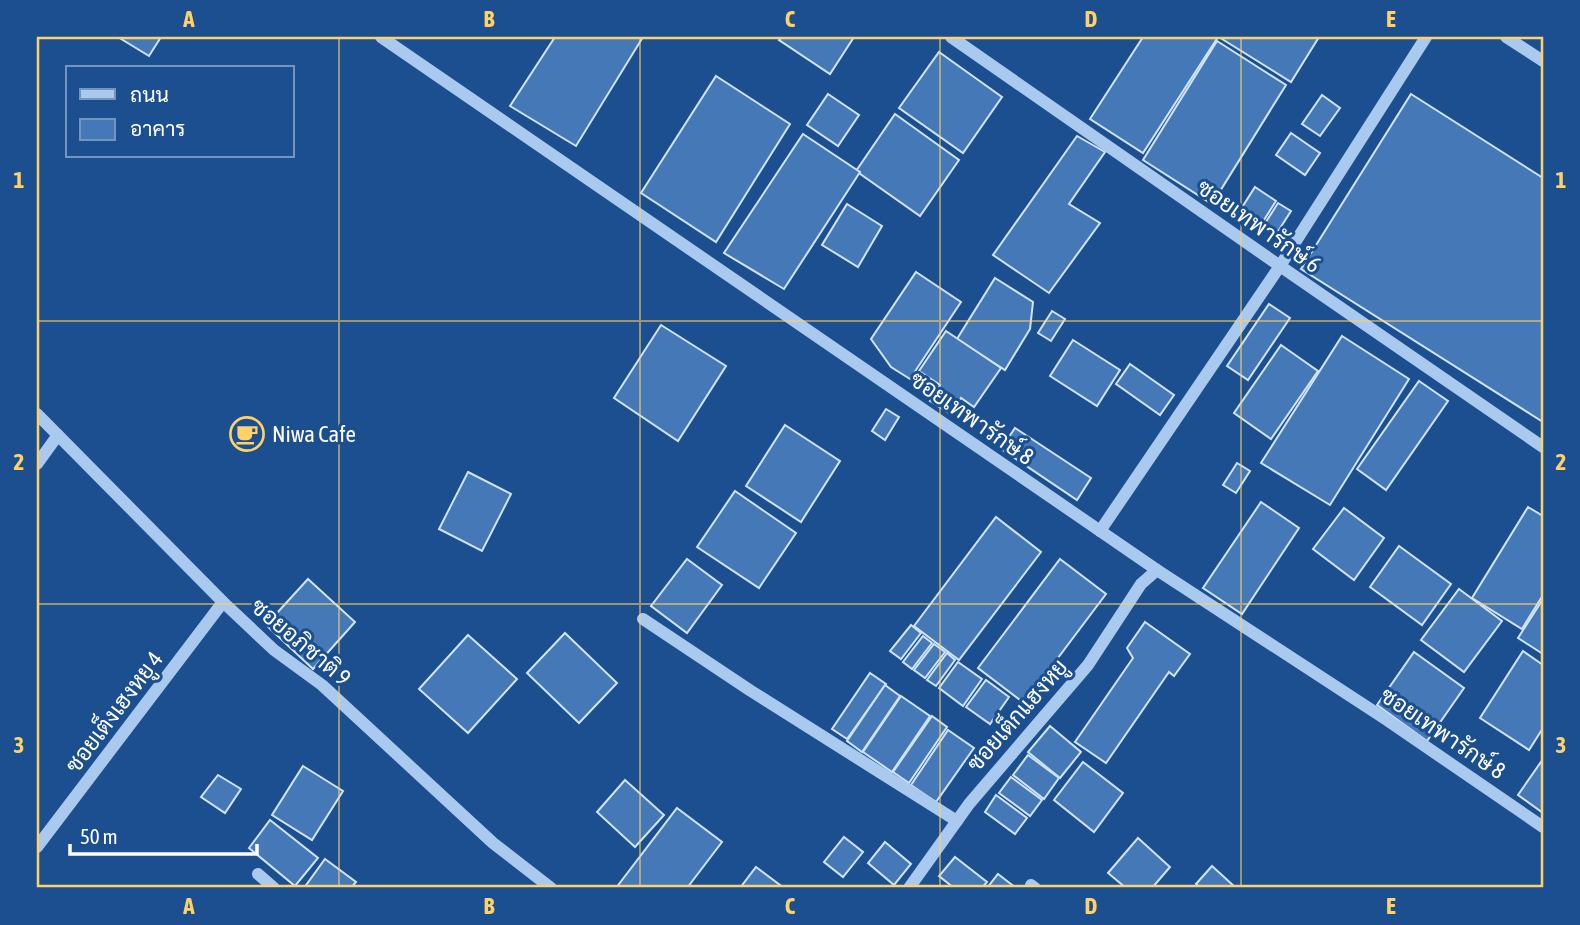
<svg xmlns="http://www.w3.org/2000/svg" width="1580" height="925" viewBox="0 0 1580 925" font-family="'Asap Condensed',Sarabun,sans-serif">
<rect width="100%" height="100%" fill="#1b4f8f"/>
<g fill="#4478b7" stroke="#cfe3fa" stroke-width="2">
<polygon points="118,37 161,37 149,56"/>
<polygon points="555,37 643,37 576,146 510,106"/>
<polygon points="782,37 854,37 830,74 779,40"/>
<polygon points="1143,37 1218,37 1143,153 1090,119"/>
<polygon points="1223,37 1319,37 1291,82 1222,39"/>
<polygon points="1217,41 1286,85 1212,204 1143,160"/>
<polygon points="939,52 1002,97 963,153 899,108"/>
<polygon points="716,76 790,124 716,242 641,193"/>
<polygon points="828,94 859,115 838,146 807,125"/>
<polygon points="1411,94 1543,178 1543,422 1301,269"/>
<polygon points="1322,95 1340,108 1320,136 1302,124"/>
<polygon points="895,114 959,160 920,216 856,171"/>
<polygon points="1291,133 1320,153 1305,175 1276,155"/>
<polygon points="803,134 860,172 784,289 724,253"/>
<polygon points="1077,136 1105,152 1069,204 1100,223 1049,293 993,255"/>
<polygon points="1255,187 1276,201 1262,223 1241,209"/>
<polygon points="1278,203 1291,211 1277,233 1264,225"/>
<polygon points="847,204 882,226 858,267 822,245"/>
<polygon points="916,272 961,302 910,379 891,367 871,339"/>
<polygon points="995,278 1033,302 1030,329 1005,370 957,339"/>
<polygon points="1269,304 1290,318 1248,380 1227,366"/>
<polygon points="1052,311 1065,319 1051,341 1038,333"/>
<polygon points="661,325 726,366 678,441 614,398"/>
<polygon points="946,331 1001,368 974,407 961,398 950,414 930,401 940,385 919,371"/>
<polygon points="1342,336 1409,379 1330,505 1261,463"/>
<polygon points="1073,340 1120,370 1097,406 1050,376"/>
<polygon points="1281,345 1318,371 1271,439 1234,413"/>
<polygon points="1130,364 1174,395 1160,415 1116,384"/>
<polygon points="1419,381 1448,401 1386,490 1357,469"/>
<polygon points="886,409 899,417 885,440 872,431"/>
<polygon points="785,425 840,461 801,522 746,486"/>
<polygon points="1015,428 1091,478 1077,500 1001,449"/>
<polygon points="1237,463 1250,471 1236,493 1223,485"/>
<polygon points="468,472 511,494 482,551 439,529"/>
<polygon points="735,491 796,533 759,588 697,547"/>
<polygon points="1261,502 1299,528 1242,614 1203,588"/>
<polygon points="1528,507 1543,516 1543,595 1522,629 1472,598"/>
<polygon points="1344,508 1384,538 1354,580 1313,549"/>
<polygon points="996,517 1041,552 959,660 914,626"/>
<polygon points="1399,546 1451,584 1422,625 1370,587"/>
<polygon points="687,559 722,585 687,633 651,606"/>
<polygon points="1060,559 1106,594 1024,703 978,668"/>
<polygon points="308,579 355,622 313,669 266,625"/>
<polygon points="1459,589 1502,621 1464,672 1421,640"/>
<polygon points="1543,599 1543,654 1518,638"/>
<polygon points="1145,622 1190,654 1174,676 1169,672 1106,763 1075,742 1133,658 1127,648"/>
<polygon points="911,625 921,633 901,659 890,651"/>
<polygon points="565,633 617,683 579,723 527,673"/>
<polygon points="468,635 517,679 468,733 419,689"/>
<polygon points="923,636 932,643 912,669 903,662"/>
<polygon points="934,644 945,652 925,678 914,670"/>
<polygon points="1523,651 1543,665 1543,728 1529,750 1480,718"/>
<polygon points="1414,652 1464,688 1427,741 1377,705"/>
<polygon points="947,653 955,660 936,686 927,680"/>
<polygon points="958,662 982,679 963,706 939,688"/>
<polygon points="870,673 886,684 847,739 832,729"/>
<polygon points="986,680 1009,697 990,724 966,707"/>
<polygon points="885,685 900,696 862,752 847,741"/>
<polygon points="901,696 930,716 892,772 863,752"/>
<polygon points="932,716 947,727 909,783 893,772"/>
<polygon points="1050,726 1081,752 1060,778 1028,752"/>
<polygon points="948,730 974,748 936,802 911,785"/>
<polygon points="1028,755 1059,778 1044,799 1013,775"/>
<polygon points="1543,759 1543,813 1518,795"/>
<polygon points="1083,762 1123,793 1094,832 1054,800"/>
<polygon points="303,766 343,791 312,840 272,815"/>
<polygon points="218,775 241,789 225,813 201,797"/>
<polygon points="1011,777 1042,800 1030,816 999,793"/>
<polygon points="625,780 664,815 635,847 597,812"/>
<polygon points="996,795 1027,818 1015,834 985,812"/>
<polygon points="677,808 722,842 687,888 616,888"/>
<polygon points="270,820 318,858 295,886 249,848"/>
<polygon points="844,837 863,852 843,877 824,862"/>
<polygon points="1138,838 1170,867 1152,888 1126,888 1108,873"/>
<polygon points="885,842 911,864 894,885 868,863"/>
<polygon points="955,857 987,882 982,888 954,888 939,876"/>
<polygon points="325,859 356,882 351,888 304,888"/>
<polygon points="1212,866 1235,887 1234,888 1201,888 1196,884"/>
<polygon points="756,867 784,888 740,888"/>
<polygon points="998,874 1016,888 987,888"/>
</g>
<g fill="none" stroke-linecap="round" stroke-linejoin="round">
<g stroke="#a9c9ee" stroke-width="12">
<polyline points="381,37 1157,570 1387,720 1543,827"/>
<polyline points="951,37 1280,266 1543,447"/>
<polyline points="1506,37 1543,61"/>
<polyline points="37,414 223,602 274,650 322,685 493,843 551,888"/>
<polyline points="37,464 58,435"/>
<polyline points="1100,531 1280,266 1426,37"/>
<polyline points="643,619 751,691 957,821"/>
<polyline points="37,847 223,602"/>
<polyline points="258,874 274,888"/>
<polyline points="1031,885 1035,888"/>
<polyline points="909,888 969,804 1088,665 1141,584 1157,570"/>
</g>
</g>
<path fill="none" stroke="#ffd166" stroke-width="2" stroke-opacity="0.55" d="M339,37V888M640,37V888M940,37V888M1241,37V888M37,321H1543M37,604H1543"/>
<defs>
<g id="cafe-ring" transform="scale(1.75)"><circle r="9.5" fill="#1b4f8f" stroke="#ffd166" stroke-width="1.5"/><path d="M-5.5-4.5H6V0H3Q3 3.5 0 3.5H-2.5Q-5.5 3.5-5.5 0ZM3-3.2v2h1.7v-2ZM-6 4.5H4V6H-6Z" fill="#ffd166"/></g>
</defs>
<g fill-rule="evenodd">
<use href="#cafe-ring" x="247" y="434"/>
</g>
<g text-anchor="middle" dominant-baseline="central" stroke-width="6" stroke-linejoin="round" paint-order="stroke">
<g font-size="23" fill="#fff" stroke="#1b4f8f">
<text transform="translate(1259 226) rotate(35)">ซอยเทพารักษ์ 6</text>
<text transform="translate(972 418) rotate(35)">ซอยเทพารักษ์ 8</text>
<text transform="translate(301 642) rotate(40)">ซอยอภิชาติ 9</text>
<text transform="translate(114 712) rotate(-53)">ซอยเต็งเฮงหยู 4</text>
<text transform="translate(1017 715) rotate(-49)">ซอยเต็กแฮงหยู</text>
<text transform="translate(1443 733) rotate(34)">ซอยเทพารักษ์ 8</text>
</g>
<g font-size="23" fill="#fff" stroke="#1b4f8f" text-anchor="start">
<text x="272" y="434">Niwa Cafe</text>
</g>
</g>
<rect width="1580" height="925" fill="none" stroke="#1b4f8f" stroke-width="77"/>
<rect x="66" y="66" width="228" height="91" fill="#1b4f8f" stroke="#7695bc" stroke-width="2"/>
<rect x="80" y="89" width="35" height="10" fill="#a9c9ee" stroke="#7695bc" stroke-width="2"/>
<text x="130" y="102" font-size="21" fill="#ffffff">ถนน</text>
<rect x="80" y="119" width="35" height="21" fill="#4478b7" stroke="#7695bc" stroke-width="2"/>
<text x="130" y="136" font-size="21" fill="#ffffff">อาคาร</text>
<path d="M70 844v10h187v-10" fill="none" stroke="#ffffff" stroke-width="3.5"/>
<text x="80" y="844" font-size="21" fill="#ffffff" stroke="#1b4f8f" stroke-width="5" paint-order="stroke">50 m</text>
<rect x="38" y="38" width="1504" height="848" fill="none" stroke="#ffd166" stroke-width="2.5"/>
<g font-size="23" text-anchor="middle" font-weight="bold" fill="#ffd166">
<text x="189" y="27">A</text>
<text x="489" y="27">B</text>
<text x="790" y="27">C</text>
<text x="1091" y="27">D</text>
<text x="1391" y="27">E</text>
<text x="19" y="188">1</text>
<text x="1561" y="188">1</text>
<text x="19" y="470">2</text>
<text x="1561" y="470">2</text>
<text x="19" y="753">3</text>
<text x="1561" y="753">3</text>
<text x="189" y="914">A</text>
<text x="489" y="914">B</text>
<text x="790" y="914">C</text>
<text x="1091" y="914">D</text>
<text x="1391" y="914">E</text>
</g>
</svg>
